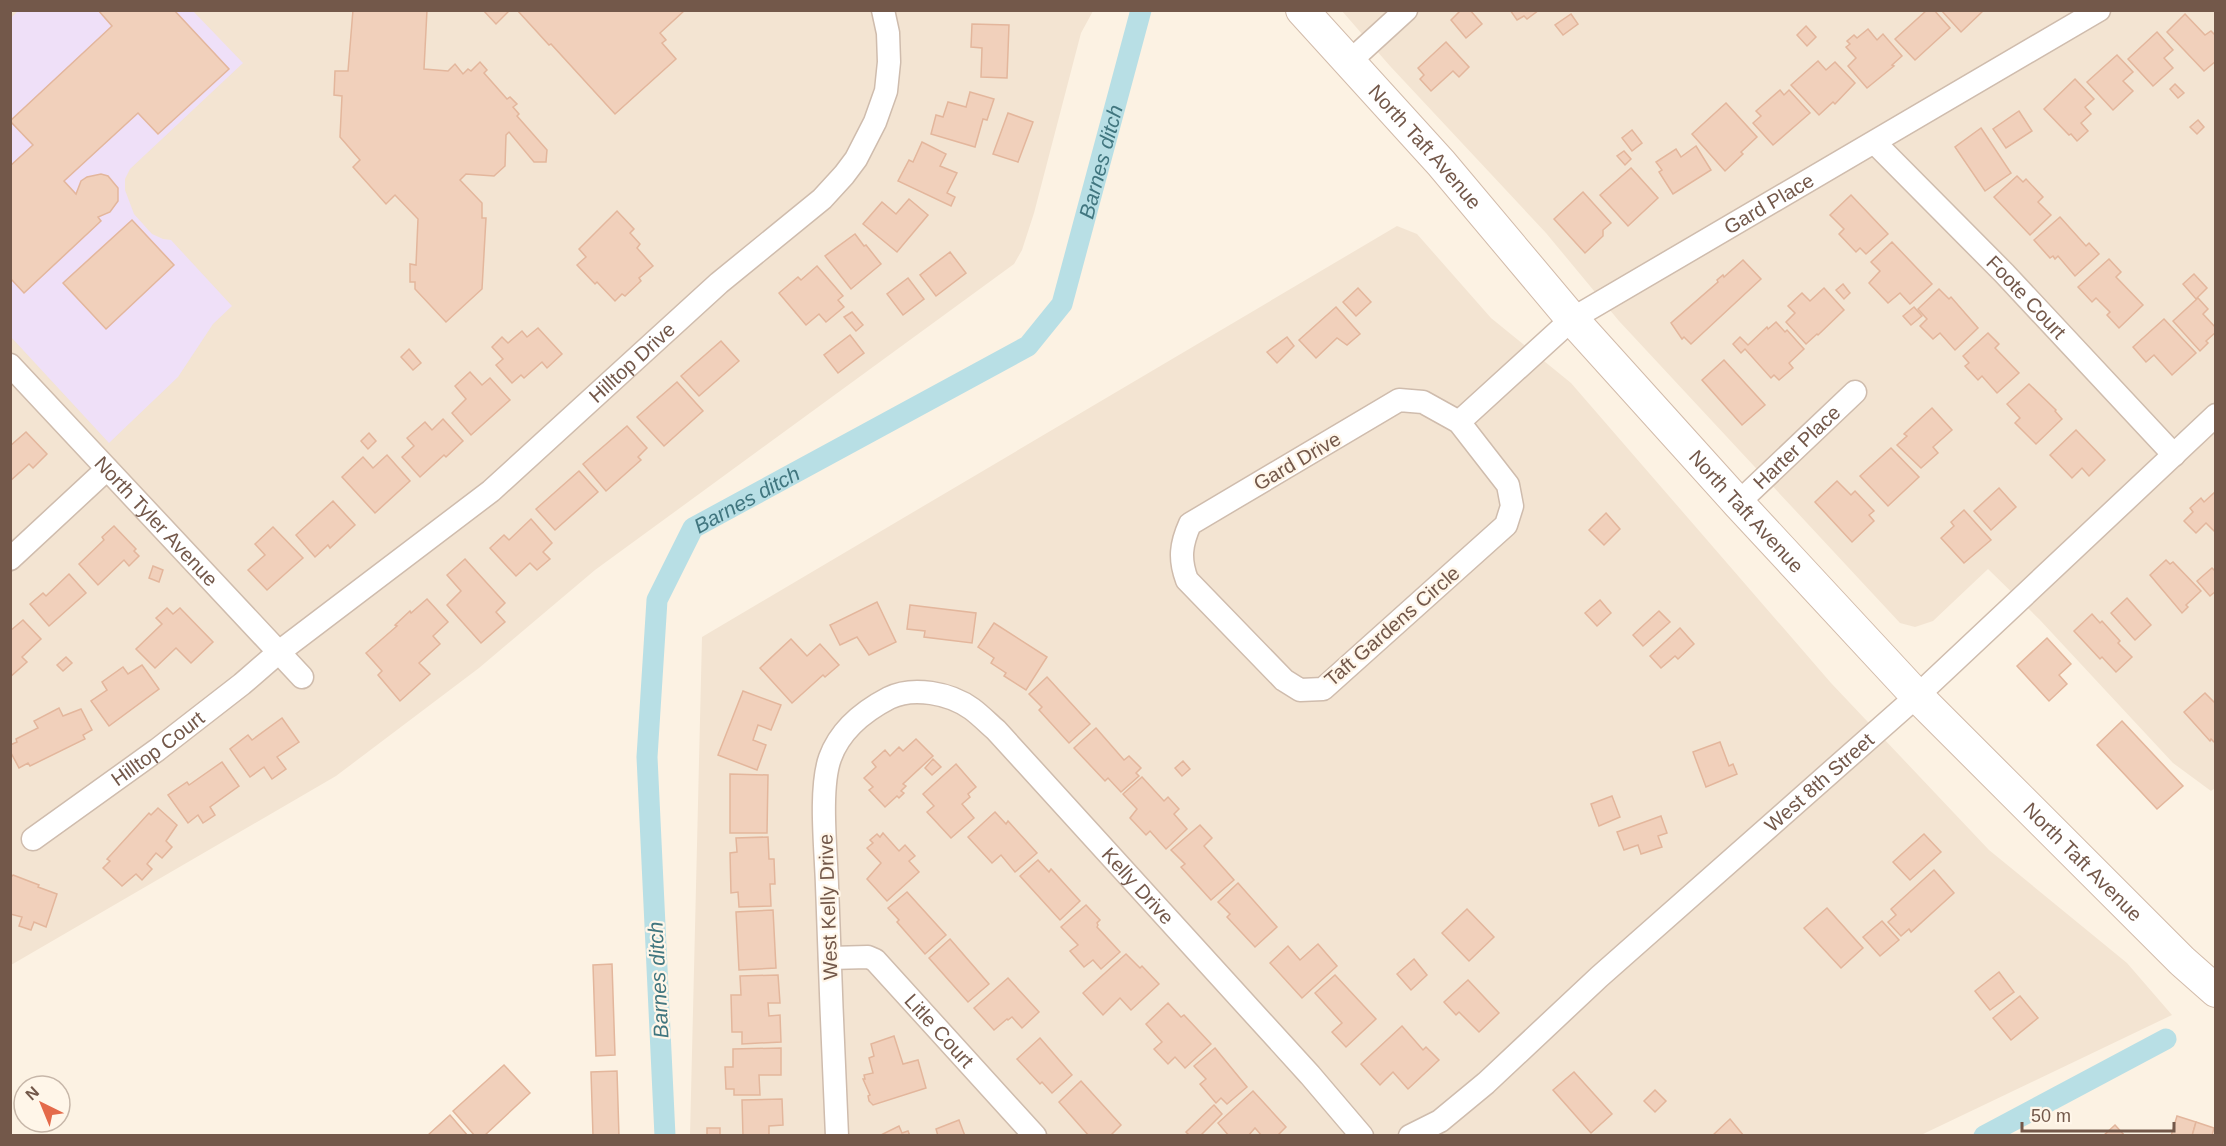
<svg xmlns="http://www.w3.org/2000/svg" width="2226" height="1146" viewBox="0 0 2226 1146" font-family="Arial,sans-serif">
<rect width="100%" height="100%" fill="#fcf2e3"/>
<g fill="#f3e4d2">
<polygon points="10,11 1093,11 1081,33 1034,213 1022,250 1014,264 595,570 479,668 336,776 11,965"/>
<polygon points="1342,11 2215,11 2215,788 2211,791 2173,763 2039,619 1988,569 1933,621 1915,627 1900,623 1619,321 1546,233 1390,66"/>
<polygon points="1397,226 1417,234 1491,318 1571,383 1831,683 1989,850 2127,963 2172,1015 1921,1135 690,1136 702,637"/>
</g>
<polygon fill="#efe0f8" points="19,10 193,11 243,63 130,169 125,179 125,190 134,214 152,234 163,239 171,240 232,306 213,324 178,377 109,443 11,337 11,18"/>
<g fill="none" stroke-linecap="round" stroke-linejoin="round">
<g stroke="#b8dfe5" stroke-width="21">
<path id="s1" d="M665,1136L647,757L657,600L693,528L1028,346L1062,304L1141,10"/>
<polyline points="1984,1136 2166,1039"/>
</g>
</g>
<g fill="#f1d0bb" stroke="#e3b69c" stroke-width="1.5">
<polygon points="98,10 174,10 229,69 158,134 138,113 64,181 76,194 81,181 87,177 101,174 108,176 118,188 118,201 110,212 98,217 101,221 24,293 10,278 10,166 33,145 10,121 112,26"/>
<polygon points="353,10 427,10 424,69 448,71 455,64 463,74 468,69 471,71 480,62 487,70 484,73 507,99 510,97 517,104 513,107 519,114 517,116 547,150 546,162 534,162 509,132 506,135 505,166 494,176 466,174 460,180 482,203 482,218 486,218 482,289 446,322 415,289 415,282 410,282 410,264 416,265 418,219 395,195 386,204 353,167 360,160 340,137 342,96 334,95 335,71 348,71"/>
<polygon points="483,10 508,10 509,11 496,24"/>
<polygon points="517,10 685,10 660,33 666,40 662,43 676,59 615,114 551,44 549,45"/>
<polygon points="1461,10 1470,10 1482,24 1466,38 1451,20"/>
<polygon points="1510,10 1539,10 1527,19 1524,16 1517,20"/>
<polygon points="1927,10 1934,10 1950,28 1915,60 1895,39"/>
<polygon points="1941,10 1984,10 1961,32"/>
<polygon points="1571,14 1578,24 1563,35 1555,25"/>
<polygon points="2185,14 2205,35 2211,31 2216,36 2216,61 2204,71 2167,32"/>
<polygon points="972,24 1009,25 1007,78 981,77 982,48 971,47"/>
<polygon points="1806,26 1816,37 1807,46 1797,35"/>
<polygon points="1868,29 1877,40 1883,34 1902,56 1892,65 1894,66 1867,88 1848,66 1856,58 1846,47 1850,44 1847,41 1854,35 1857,38"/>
<polygon points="2157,32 2173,50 2164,58 2173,68 2153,86 2128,59"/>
<polygon points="1446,42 1469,67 1459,77 1453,71 1431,91 1420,79 1424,75 1418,68"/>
<polygon points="2117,55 2133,72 2123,81 2133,91 2113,110 2087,82"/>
<polygon points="1818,61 1826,70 1835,62 1855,83 1835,104 1833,102 1819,115 1791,85"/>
<polygon points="2075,79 2094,99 2085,107 2091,114 2081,123 2088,131 2077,141 2071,134 2069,135 2044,109"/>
<polygon points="2175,84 2184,93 2178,98 2170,89"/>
<polygon points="1780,90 1784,95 1789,90 1810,113 1773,145 1753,123 1761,116 1756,111"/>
<polygon points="970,92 994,99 987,120 983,119 975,147 931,134 936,115 943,117 948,102 966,107"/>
<polygon points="1726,103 1757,137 1741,152 1743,154 1725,171 1692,134"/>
<polygon points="2019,111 2032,131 2006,148 1993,129"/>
<polygon points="1008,113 1033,122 1018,162 993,154"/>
<polygon points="2198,120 2204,127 2197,134 2190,127"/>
<polygon points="1981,128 2011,173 1985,191 1955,147"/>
<polygon points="1632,130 1642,143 1632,151 1622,138"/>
<polygon points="922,142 946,154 940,166 957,173 947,193 955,197 951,206 898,181 909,160 913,162"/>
<polygon points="1696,146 1711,170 1673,194 1659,172 1662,170 1656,162 1676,149 1681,157"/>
<polygon points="1624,151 1631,159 1625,165 1617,156"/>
<polygon points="1631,168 1658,198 1628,226 1600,195"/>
<polygon points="2017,176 2023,182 2026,179 2043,197 2038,202 2051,215 2030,235 1994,197"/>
<polygon points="1583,192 1611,223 1603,230 1603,236 1585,253 1554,219"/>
<polygon points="1851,195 1888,234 1866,254 1860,248 1856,252 1839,234 1844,229 1830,215"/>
<polygon points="909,199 928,215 897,252 863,224 882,202 896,214"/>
<polygon points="617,211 634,229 630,233 640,244 637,248 653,266 639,278 641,281 625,296 622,294 615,301 597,282 595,284 577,265 586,257 579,249"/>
<polygon points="2060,217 2086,246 2089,243 2099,254 2075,276 2058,256 2055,259 2053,256 2050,258 2034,240"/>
<polygon points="132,220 174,265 106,329 63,283"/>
<polygon points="855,234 864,246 866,245 881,264 851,289 825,256"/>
<polygon points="1892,242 1932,284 1910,304 1900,293 1888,303 1869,283 1880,271 1871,262"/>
<polygon points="950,252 966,273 936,296 920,275"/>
<polygon points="2109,259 2121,272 2116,277 2143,305 2119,328 2107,315 2110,312 2096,298 2092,302 2078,287"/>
<polygon points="1743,260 1761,279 1691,344 1684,337 1682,339 1671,323 1718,282 1717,280 1723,275 1724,277"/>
<polygon points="817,266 843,296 838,300 844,307 826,322 819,314 806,325 779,293 798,277 801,280"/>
<polygon points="2194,274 2207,288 2196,299 2183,284"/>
<polygon points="908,278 924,299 903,315 887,294"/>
<polygon points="1843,284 1850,293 1844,299 1836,290"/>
<polygon points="1358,288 1371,302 1356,316 1343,302"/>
<polygon points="1824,288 1844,310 1818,335 1817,334 1806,344 1786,322 1795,313 1788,306 1802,293 1810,301"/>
<polygon points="1939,289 1949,299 1951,297 1978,328 1955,350 1940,333 1933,339 1920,326 1927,319 1918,309"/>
<polygon points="2198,298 2208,309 2203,314 2216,328 2216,332 2206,341 2208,343 2200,351 2173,321"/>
<polygon points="1336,307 1360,334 1347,345 1337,338 1316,358 1299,340"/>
<polygon points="1914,307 1922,316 1911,325 1903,316"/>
<polygon points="852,312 863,325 856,331 844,317"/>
<polygon points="2164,319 2196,353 2172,375 2154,355 2146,362 2133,347"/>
<polygon points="1776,322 1785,332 1787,330 1804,349 1789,363 1793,368 1779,380 1774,375 1771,378 1745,349 1741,353 1733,344 1740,337 1748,345 1767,327 1768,329"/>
<polygon points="538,328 562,354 547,368 542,362 524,378 521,375 512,383 496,365 503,359 492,347 502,337 508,343 522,331 527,337"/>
<polygon points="1988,333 1999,344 1995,348 2019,373 1997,393 1982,376 1978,380 1965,366 1969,363 1963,356"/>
<polygon points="850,335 864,353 838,373 824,355"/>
<polygon points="1287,337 1294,346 1277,363 1267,352"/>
<polygon points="721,341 739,361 699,396 681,376"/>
<polygon points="409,349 421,363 413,370 401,357"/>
<polygon points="1724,360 1765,405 1742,425 1702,380"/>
<polygon points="470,372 482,385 490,378 510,400 471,435 452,413 466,399 455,386"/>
<polygon points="677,382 703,411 664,446 637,417"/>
<polygon points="2029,384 2056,410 2055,411 2062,419 2036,444 2015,423 2020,418 2007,404"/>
<polygon points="1932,408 1952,430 1933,447 1938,453 1921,468 1897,445 1907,436 1904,434"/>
<polygon points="443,419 463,441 446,457 444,455 420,477 402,457 414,446 407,438 425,422 432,430"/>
<polygon points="627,426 647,448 638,457 641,460 606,491 583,464"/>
<polygon points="2076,430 2105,460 2089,476 2082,468 2072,478 2050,455"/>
<polygon points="26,432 47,454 33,468 29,464 10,481 10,446"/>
<polygon points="369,433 376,441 368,449 361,441"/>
<polygon points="1891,448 1919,477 1888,506 1860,476"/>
<polygon points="387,455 410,481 375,513 342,477 363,457 373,468"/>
<polygon points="579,471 598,492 555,530 536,509"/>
<polygon points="1837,481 1851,495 1855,491 1874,511 1869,515 1874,521 1852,542 1815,502"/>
<polygon points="1999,488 2016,507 1991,530 1974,511"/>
<polygon points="2215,492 2216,533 2206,523 2196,533 2184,521 2193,512 2190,508 2201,498 2204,502"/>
<polygon points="333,501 355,525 330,548 328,545 315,557 296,535"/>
<polygon points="1964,510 1991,540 1964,563 1941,538 1954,526 1951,522"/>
<polygon points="1606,513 1620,529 1604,545 1589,530"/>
<polygon points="531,519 552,543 543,552 550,559 537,570 530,563 516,576 490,548 504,535 509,540"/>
<polygon points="114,526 136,549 134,551 139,556 129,566 124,560 98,585 79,564 104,540 102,537"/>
<polygon points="273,527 303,558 267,590 248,570 265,555 255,544"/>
<polygon points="465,559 505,603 496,612 505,622 481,643 447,605 461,591 447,575"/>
<polygon points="2166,560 2170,564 2173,562 2201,591 2186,605 2188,607 2182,613 2150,575"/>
<polygon points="153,566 163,570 159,582 149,578"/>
<polygon points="2212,568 2216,572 2216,591 2210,596 2197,581"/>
<polygon points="69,574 86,593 49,626 30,604 43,593 46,596"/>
<polygon points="2127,598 2151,625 2135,640 2111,613"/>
<polygon points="427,599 448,622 433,636 440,644 419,663 430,674 400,701 378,675 382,671 366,653 397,626 395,625 410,611 411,613"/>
<polygon points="1600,600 1611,613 1597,626 1585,613"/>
<polygon points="877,602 896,642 869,655 857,637 840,645 830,625"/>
<polygon points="910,605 976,613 972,643 924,637 925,631 907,629"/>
<polygon points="167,608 173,614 180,608 213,642 191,663 176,648 155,668 136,649 162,624 156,618"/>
<polygon points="1659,611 1670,622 1643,646 1633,635"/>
<polygon points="2092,614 2100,623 2102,621 2120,641 2118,643 2132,657 2116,672 2102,657 2100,659 2074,631"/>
<polygon points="23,620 41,639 22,657 27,662 10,677 10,631"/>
<polygon points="994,623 1047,657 1026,690 1004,676 1006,673 991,663 994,658 978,647"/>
<polygon points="1680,628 1694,644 1678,659 1675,656 1661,668 1650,656"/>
<polygon points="2047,638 2071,664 2059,675 2067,684 2049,701 2017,666"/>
<polygon points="791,639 807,656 820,644 839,665 825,677 823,675 792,703 760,668"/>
<polygon points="66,657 72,663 63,671 57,665"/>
<polygon points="142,665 159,689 109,726 91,701 107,690 102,682 123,667 128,674"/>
<polygon points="1047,677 1090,724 1069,743 1039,710 1042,707 1029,694"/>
<polygon points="743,691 781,705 771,730 758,725 753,740 766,745 757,770 718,755"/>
<polygon points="2205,693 2216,704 2216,744 2211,739 2210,741 2184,712"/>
<polygon points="59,708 63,716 81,709 92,730 83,735 85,739 30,766 28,763 19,768 10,751 10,745 17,742 16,739 38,728 34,721"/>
<polygon points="282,718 299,742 277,757 286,769 272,779 264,767 250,777 230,749 248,735 252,740"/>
<polygon points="2122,721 2183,786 2157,809 2097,745"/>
<polygon points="1096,728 1124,760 1129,756 1141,768 1136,773 1139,776 1121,792 1108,778 1105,781 1074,748"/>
<polygon points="916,739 933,756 903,784 906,786 901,791 904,793 899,798 897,796 885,807 869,790 873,787 864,778 876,767 872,762 885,750 890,756 899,747 903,751"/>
<polygon points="1720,742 1729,766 1733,764 1737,774 1706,787 1693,752"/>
<polygon points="933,759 941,767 932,775 925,768"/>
<polygon points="1183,761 1190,769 1182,776 1175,768"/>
<polygon points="222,762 239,786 210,807 215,815 203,823 198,815 188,823 168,795 187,782 189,785"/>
<polygon points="956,764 976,787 968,794 970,797 962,804 974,818 951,838 927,812 934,806 923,794"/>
<polygon points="730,774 768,775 767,833 730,833"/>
<polygon points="1142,777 1164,801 1168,797 1179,809 1174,814 1187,829 1166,849 1150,831 1146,835 1130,818 1137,809 1123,794"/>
<polygon points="1612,796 1620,817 1599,826 1591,804"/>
<polygon points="158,808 177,825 166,841 172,847 162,858 156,853 147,864 152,869 142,880 136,874 122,886 103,868 110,861 107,859 149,813 151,815"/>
<polygon points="995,812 1006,824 1008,821 1037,853 1015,872 1001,855 992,863 968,837"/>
<polygon points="1661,816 1667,833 1658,836 1662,847 1641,854 1638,845 1624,850 1617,832"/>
<polygon points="1200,825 1212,838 1204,846 1234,880 1211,900 1181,867 1185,864 1171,850"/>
<polygon points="883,833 899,851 905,845 915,856 909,861 919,872 887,901 867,879 881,863 867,848 873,843 870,840 877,834 880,837"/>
<polygon points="1924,834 1941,852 1910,880 1893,862"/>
<polygon points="768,837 769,859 774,859 775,884 770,884 771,906 739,907 738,892 731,893 730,853 737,852 736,838"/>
<polygon points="1038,860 1049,872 1051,869 1080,901 1060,920 1020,876"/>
<polygon points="1934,870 1954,893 1911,932 1909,929 1901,936 1888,922 1896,915 1891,909"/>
<polygon points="13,875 39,885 38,887 57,894 46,927 34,922 31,930 19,926 22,917 10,914 10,878"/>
<polygon points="1238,883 1277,927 1255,947 1227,917 1230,914 1218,902"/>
<polygon points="907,892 946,935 925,954 897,922 899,920 888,908"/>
<polygon points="1086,905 1100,920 1097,923 1098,925 1097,927 1120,952 1101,969 1093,960 1084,967 1070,951 1078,945 1061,927"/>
<polygon points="1827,908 1863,948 1841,968 1804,928"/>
<polygon points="1467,909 1494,937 1469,961 1442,933"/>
<polygon points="773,910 776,968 739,970 736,912"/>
<polygon points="1882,921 1899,940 1880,956 1863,937"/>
<polygon points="950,939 989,984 968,1002 929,958"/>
<polygon points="1318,944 1337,966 1302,998 1270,963 1288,946 1300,960"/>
<polygon points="1126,954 1140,968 1142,966 1159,984 1131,1010 1120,998 1103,1015 1083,993"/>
<polygon points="1414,959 1427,975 1411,990 1397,974"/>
<polygon points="612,964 615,1055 596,1056 593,965"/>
<polygon points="1999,972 2014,992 1990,1010 1975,991"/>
<polygon points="778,975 780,1003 768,1003 769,1016 780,1015 781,1042 742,1044 742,1032 732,1032 731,995 741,995 740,976"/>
<polygon points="1335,975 1376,1019 1346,1047 1332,1032 1342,1023 1315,993"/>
<polygon points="1008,978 1039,1012 1022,1028 1012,1017 1008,1020 1007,1019 994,1030 974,1008"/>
<polygon points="1468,980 1499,1013 1479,1032 1459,1012 1456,1015 1444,1002"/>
<polygon points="2020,996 2038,1018 2011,1040 1993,1018"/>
<polygon points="1168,1003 1181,1017 1184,1015 1211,1044 1185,1068 1175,1057 1168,1064 1154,1049 1162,1042 1146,1024"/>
<polygon points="1402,1026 1423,1050 1426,1047 1439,1060 1408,1089 1393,1072 1380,1085 1361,1064"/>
<polygon points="894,1036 903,1064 918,1060 926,1088 873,1105 869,1101 868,1096 870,1095 863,1079 865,1079 864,1075 873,1073 869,1058 874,1056 871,1044"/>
<polygon points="1040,1038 1072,1075 1052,1093 1042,1082 1040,1084 1017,1059"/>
<polygon points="781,1048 781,1075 759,1075 760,1095 734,1095 734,1089 726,1089 725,1067 733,1067 733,1049"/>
<polygon points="1215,1048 1247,1087 1227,1104 1221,1098 1216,1103 1200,1084 1206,1079 1194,1066"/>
<polygon points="504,1065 530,1093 484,1136 475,1136 453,1111"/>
<polygon points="617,1071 619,1136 593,1136 591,1072"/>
<polygon points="1574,1072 1612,1114 1591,1133 1553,1090"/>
<polygon points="1081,1081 1121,1125 1110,1136 1089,1136 1059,1102"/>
<polygon points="1655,1090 1666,1101 1655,1112 1644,1101"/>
<polygon points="1253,1091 1286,1127 1277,1136 1262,1136 1255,1128 1248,1136 1229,1136 1218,1123"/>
<polygon points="782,1099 783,1125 769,1126 769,1136 743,1136 742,1100"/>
<polygon points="1214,1105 1222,1114 1200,1136 1190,1136 1186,1132"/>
<polygon points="450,1115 468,1136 427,1136"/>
<polygon points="2177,1116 2196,1122 2192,1136 2171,1136"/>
<polygon points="1730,1119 1744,1136 1712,1136"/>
<polygon points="959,1120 965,1136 938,1136 936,1129"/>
<polygon points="2196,1122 2214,1128 2212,1136 2192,1136"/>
<polygon points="2115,1125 2125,1136 2103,1136"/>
<polygon points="899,1126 902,1133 908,1131 910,1136 879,1136"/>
<rect x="707" y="1128" width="13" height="8"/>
</g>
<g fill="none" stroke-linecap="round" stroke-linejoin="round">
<g stroke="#cfbcad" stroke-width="25">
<g id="minor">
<polyline points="1348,63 1406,10"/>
<path id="s2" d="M1875,143L2004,273L2174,455"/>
<path id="s3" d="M10,365L302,677"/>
<path d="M1399,400L1423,402L1459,422L1508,485L1512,506L1506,525L1323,689L1300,690L1284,680L1187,580C1179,559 1181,544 1190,524Z"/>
<path id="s4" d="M1459,422L1572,319L2099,10"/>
<path id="s5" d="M1738,503L1855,392"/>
<polyline points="10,559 107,469"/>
<path id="s6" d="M33,839L157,750L242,684L279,652L491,491L719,283L822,199L844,175L856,159L875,122L886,91L889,62L888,33L883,10"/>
<path id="s7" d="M830,958L868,957L875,960L1035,1136"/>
<path id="s8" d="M837,1136C833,1052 830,969 827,885C826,851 819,789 830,758C840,730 864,711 889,698C913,686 950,693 972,709C980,715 988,723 996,730L1310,1075L1362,1136"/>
<path id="s9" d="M1410,1136L1440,1121L1486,1083L1599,977L1917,696L2216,415"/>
</g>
</g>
<g stroke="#d2bbaa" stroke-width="34">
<g id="secondary">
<path id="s10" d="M1302,10L1441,163L1572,319L1738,503L1917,696L2182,961L2216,991"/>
</g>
</g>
<use href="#minor" stroke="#fff" stroke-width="22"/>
<use href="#secondary" stroke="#fff" stroke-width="32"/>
</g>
<g text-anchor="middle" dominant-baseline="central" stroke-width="4.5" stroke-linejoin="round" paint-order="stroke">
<g font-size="20" fill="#73584a" stroke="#fff6e9">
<text stroke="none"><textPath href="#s10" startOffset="184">North Taft Avenue</textPath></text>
<text stroke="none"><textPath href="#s4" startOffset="381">Gard Place</textPath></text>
<text stroke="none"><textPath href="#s2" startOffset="216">Foote Court</textPath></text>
<text stroke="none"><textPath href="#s6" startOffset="766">Hilltop Drive</textPath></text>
<text stroke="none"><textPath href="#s5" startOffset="81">Harter Place</textPath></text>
<text transform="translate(1297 461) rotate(-30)">Gard Drive</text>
<text stroke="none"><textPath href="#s10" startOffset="670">North Taft Avenue</textPath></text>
<text stroke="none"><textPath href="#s3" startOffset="214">North Tyler Avenue</textPath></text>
<text transform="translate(1392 626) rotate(-41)">Taft Gardens Circle</text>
<text stroke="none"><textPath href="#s6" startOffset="154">Hilltop Court</textPath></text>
<text stroke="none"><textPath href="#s9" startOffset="542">West 8th Street</textPath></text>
<text stroke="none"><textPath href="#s10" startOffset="1156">North Taft Avenue</textPath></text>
<text stroke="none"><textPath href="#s8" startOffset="795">Kelly Drive</textPath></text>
<text transform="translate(828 907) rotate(-92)">West Kelly Drive</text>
<text stroke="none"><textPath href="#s7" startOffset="141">Litle Court</textPath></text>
</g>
<g font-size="21" font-style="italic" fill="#41767f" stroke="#fff6e9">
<text stroke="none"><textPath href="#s1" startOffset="1200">Barnes ditch</textPath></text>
<text stroke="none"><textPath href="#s1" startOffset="678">Barnes ditch</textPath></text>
<text transform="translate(658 980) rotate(-93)">Barnes ditch</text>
</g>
</g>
<rect width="2226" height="1146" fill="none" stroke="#73584a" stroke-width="24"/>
<g transform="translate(42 1104) rotate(317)"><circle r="28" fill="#fff6e9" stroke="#c7b7a9" stroke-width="1.5"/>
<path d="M0-4.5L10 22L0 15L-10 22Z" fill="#e46a4a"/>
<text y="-9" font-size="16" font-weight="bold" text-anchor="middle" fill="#73584a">N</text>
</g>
<path d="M2022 1122v9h152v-9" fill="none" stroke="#73584a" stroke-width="3"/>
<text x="2031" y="1122" font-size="18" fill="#73584a" stroke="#fff6e9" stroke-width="4.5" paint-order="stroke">50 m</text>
</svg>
